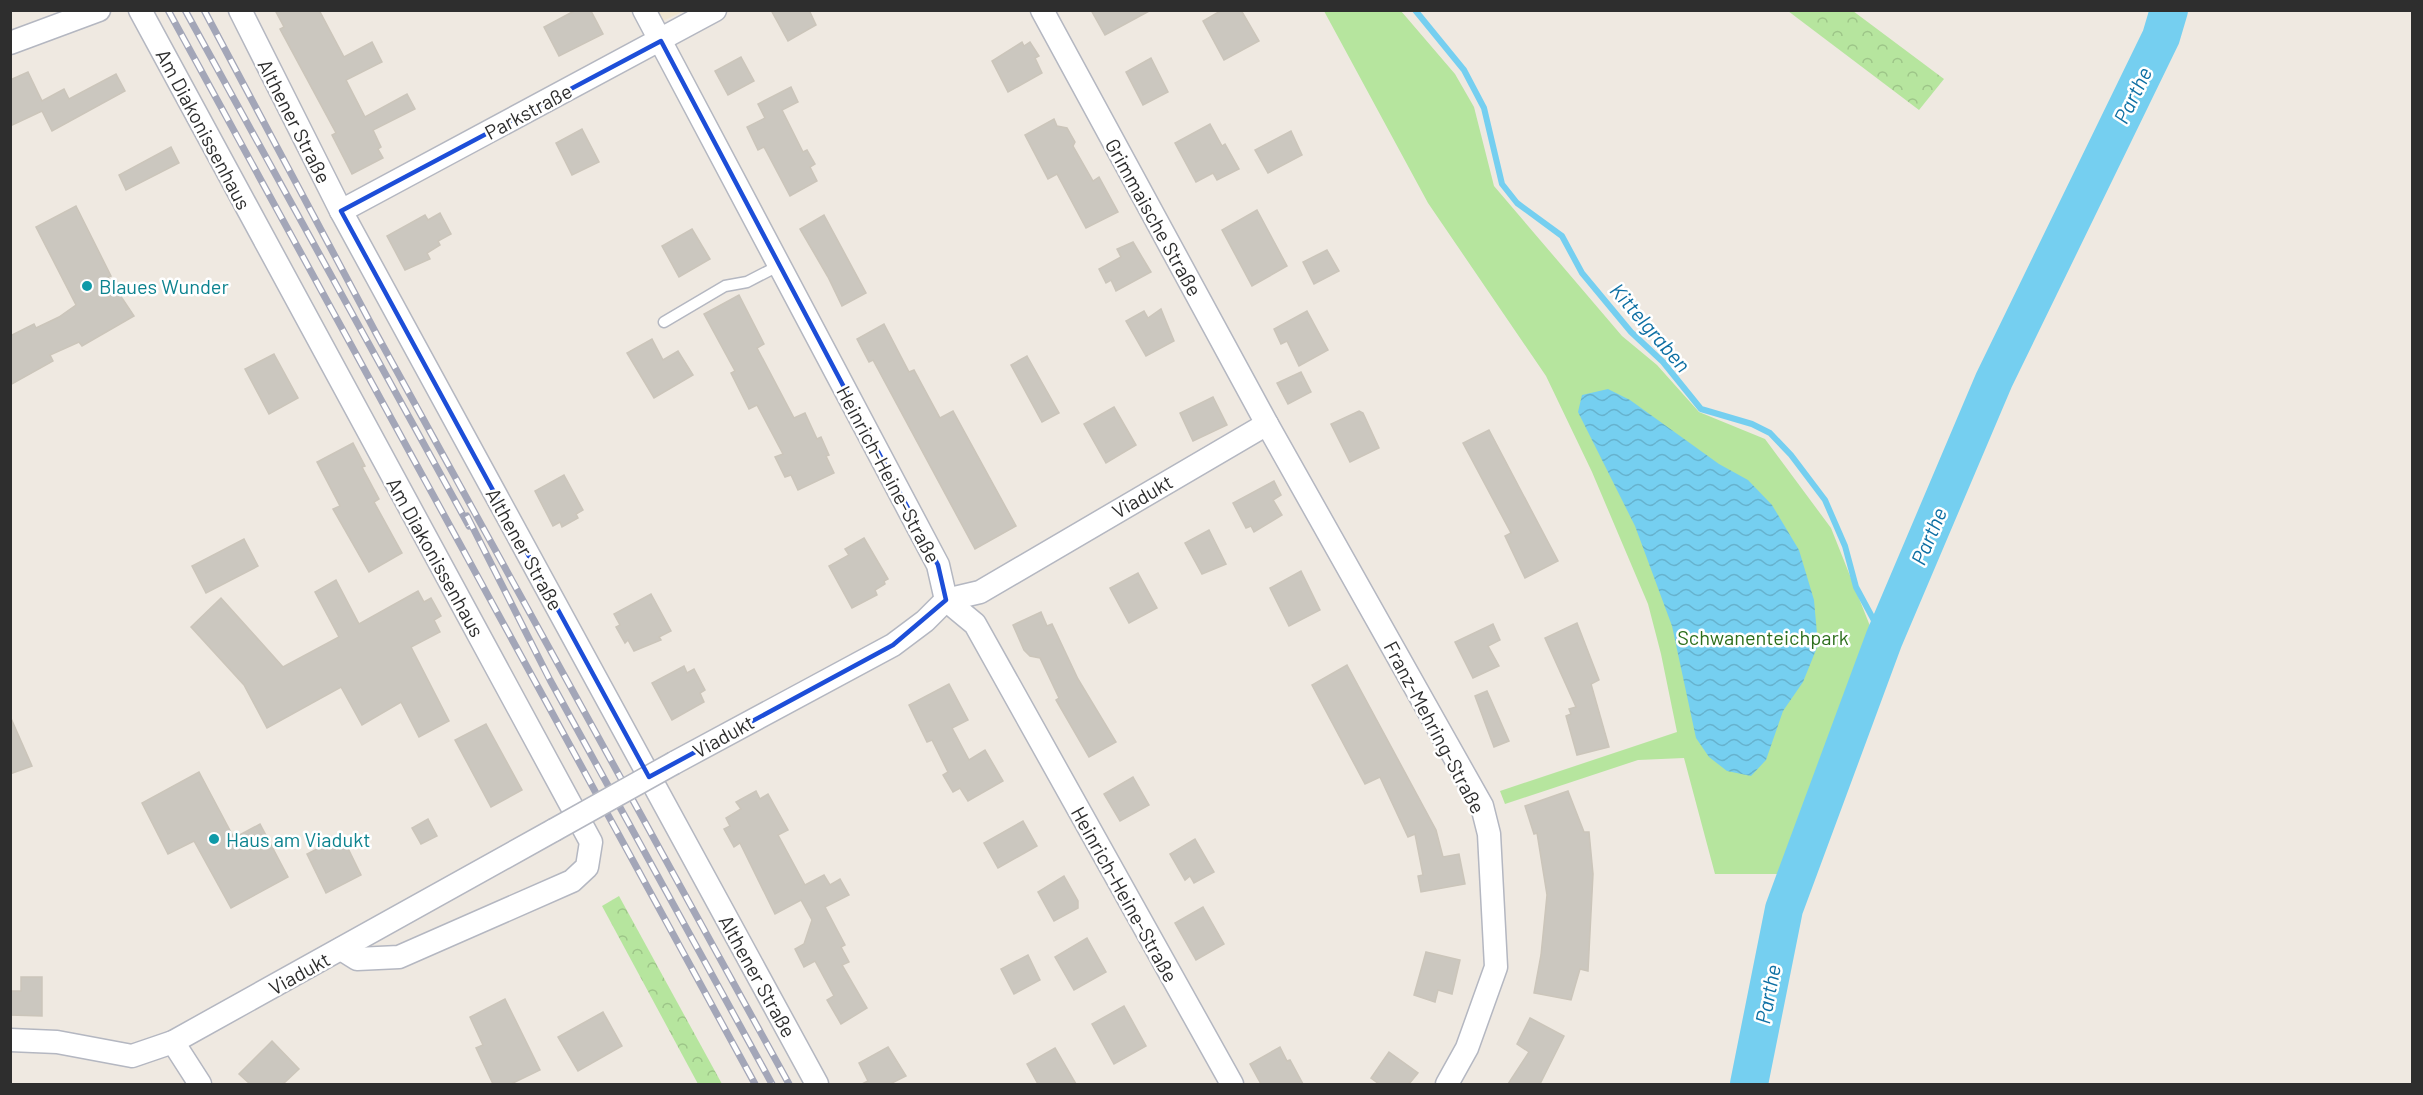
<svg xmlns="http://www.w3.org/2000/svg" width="2423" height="1095" viewBox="0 0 2423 1095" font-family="Barlow,sans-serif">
<defs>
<pattern id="forest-crowns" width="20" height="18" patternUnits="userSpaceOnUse" patternTransform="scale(1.5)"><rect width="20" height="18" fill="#b6e59e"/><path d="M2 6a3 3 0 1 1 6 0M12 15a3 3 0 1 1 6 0" fill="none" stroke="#9dc588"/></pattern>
<pattern id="water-waves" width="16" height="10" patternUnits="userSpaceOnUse" patternTransform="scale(1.5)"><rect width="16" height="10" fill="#75cff0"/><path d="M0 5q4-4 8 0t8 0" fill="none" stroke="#66b2ce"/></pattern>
</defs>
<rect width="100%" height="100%" fill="#efe9e1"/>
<polygon fill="#f0e6d1" points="657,11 684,11 663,21"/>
<polygon fill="#b6e59e" points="1324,11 1401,11 1455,74 1474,107 1494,186 1622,336 1657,365 1699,412 1765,439 1831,528 1874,636 1781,874 1715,874 1684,758 1638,760 1505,804 1500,791 1677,732 1661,654 1648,604 1592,472 1546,376 1428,203"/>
<g fill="url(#forest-crowns)">
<polygon points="1788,11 1853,11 1944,79 1919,110"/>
<polygon points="619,896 722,1084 698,1084 602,906"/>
</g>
<polygon fill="url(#water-waves)" points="1608,389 1630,400 1719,464 1748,480 1772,505 1799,550 1814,600 1818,645 1803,682 1783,711 1766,760 1751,776 1727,771 1709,757 1696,738 1672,626 1635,526 1578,412 1582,395"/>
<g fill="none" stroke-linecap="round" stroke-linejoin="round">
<polyline stroke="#75cff0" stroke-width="6" points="1415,10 1464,70 1484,108 1502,184 1517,203 1562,236 1582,273 1631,332 1663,362 1701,409 1752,424 1770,433 1791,455 1825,500 1845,546 1856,587 1884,639"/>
<polyline stroke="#75cff0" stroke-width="38" points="1749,1084 1784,909 1884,639 1994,380 2161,37 2169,10"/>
</g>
<g fill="#cbc7bf" stroke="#cbc5ba" stroke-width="1.5">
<polygon points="275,10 319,10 344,57 372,42 382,62 346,80 365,117 407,94 415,109 373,130 381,147 378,149 383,158 352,174 332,135 336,133 280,29 284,27"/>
<polygon points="771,10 809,10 816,25 788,41"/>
<polygon points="1091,10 1151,10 1105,35"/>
<polygon points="1222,10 1241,10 1259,41 1224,60 1203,21"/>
<polygon points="574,11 591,11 603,34 559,56 544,27"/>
<polygon points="1022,42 1024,46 1030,42 1039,56 1035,58 1042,73 1008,92 992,61"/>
<polygon points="741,57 754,81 728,95 715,71"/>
<polygon points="1151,58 1168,92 1143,105 1126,72"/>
<polygon points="28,72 42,101 64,89 69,99 116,74 125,91 52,131 42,111 10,126 10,80"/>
<polygon points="791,87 798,102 782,110 803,152 807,150 815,164 810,167 817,181 790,196 764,147 758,150 747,127 765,118 758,104"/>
<polygon points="1054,119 1057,126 1067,128 1075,142 1073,146 1093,181 1099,177 1118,212 1086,228 1057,174 1048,179 1025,135"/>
<polygon points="1210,124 1222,146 1225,144 1239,169 1217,180 1213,173 1196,182 1175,143"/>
<polygon points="582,129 599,162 572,175 556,143"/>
<polygon points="1291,131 1302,155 1268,173 1255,150"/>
<polygon points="171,147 179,163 126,190 119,175"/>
<polygon points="76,206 111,276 108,277 134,316 82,346 79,342 50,355 53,361 10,385 10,336 34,324 36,328 59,317 76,305 36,227"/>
<polygon points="1257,210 1287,266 1252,286 1222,230"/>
<polygon points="440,213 451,234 438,241 440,245 427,253 430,259 405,270 387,236 425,215 428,220"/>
<polygon points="824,215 866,293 842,306 828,277 800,229"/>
<polygon points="692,229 710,259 679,277 662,246"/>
<polygon points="1133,242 1151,272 1116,291 1111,280 1106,283 1099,269 1121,257 1117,249"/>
<polygon points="1327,250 1339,271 1314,284 1303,262"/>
<polygon points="739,295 764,344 757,348 794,418 805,413 817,439 821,437 829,455 826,456 834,473 798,490 791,475 785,477 775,457 783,454 757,405 749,409 731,373 735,371 704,314"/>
<polygon points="1161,309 1174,341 1146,356 1126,321 1144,311 1148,318"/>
<polygon points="1307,311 1328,350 1299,366 1287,341 1281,344 1274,329"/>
<polygon points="884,324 909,372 914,370 940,418 953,411 1016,526 975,549 873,360 869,362 857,339"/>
<polygon points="652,339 663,360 678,351 693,375 654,398 627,353"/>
<polygon points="274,354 298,398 269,414 245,369"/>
<polygon points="1027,356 1059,413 1042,422 1011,365"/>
<polygon points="1301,372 1311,392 1288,404 1277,383"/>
<polygon points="1213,397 1227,425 1193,441 1180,413"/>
<polygon points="1114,407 1136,445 1106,463 1084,424"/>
<polygon points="1359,411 1363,413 1379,448 1350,462 1331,424"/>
<polygon points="1489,430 1558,561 1525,578 1505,536 1511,533 1463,443"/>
<polygon points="353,443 365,466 362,467 379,499 374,502 402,553 369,572 333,509 340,506 317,462"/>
<polygon points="564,475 583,510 576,514 578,518 562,527 560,522 553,526 535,491"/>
<polygon points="1274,481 1281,495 1273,500 1282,515 1254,532 1251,526 1246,528 1233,503"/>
<polygon points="1209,530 1226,564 1202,574 1185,543"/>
<polygon points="864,538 888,579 884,581 885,584 875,590 877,595 852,608 829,566 849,555 845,549"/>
<polygon points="244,539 258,566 206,593 192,566"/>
<polygon points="1301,571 1320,610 1289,626 1270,588"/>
<polygon points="1138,573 1157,608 1129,623 1110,588"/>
<polygon points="336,580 359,624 418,591 424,602 431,598 441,616 434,620 440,632 411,647 449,721 419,737 401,702 362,725 341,687 267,728 244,685 191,627 221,598 283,667 339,637 315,592"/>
<polygon points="651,594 671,631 659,637 661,640 634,651 628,640 625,643 616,627 620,625 614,614"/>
<polygon points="1041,612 1047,626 1052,624 1078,679 1116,742 1089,757 1056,700 1059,698 1040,658 1030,656 1024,650 1013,625"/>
<polygon points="1577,623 1599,680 1591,684 1609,747 1577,755 1566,716 1571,714 1569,709 1576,707 1545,638"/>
<polygon points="1493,624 1500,640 1488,646 1499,666 1473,678 1455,642"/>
<polygon points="1347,665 1436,830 1443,857 1459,854 1465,884 1421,892 1418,876 1423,875 1415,834 1408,837 1380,777 1365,784 1312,685"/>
<polygon points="684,666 687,673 694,669 705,690 700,693 704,702 672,720 652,683"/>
<polygon points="949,684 968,720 952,728 969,760 985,750 1003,781 968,801 960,788 953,792 943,775 948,772 932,740 927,742 909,705"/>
<polygon points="1487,691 1509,741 1494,747 1475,696"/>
<polygon points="10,716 32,766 10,774"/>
<polygon points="486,724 522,790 491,807 455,740"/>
<polygon points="199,772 234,838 260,824 288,877 231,908 194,841 168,854 142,803"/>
<polygon points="1133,777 1149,805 1120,821 1104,794"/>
<polygon points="756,791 760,799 768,794 788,830 778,835 805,885 824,875 830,885 840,879 849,895 825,907 845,945 841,947 849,962 842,965 867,1008 841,1024 827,1000 834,996 815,961 804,967 795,949 804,944 812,920 801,900 775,914 740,843 734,847 724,829 730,826 726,818 741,809 736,802"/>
<polygon points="1568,791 1584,832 1589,832 1593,874 1588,971 1580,969 1571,1000 1534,993 1541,955 1547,895 1537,833 1534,834 1525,806"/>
<polygon points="428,819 437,836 421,844 412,828"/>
<polygon points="1023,821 1037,846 998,868 984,843"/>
<polygon points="342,836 361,875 326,893 307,854"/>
<polygon points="1195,839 1214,872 1194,883 1190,876 1185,880 1170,854"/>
<polygon points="1064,876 1078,901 1078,908 1054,921 1038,892"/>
<polygon points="1203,907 1224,944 1196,960 1175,923"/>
<polygon points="1087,938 1106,972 1074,990 1055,957"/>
<polygon points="1426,952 1460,960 1452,994 1438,990 1435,1002 1414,995"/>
<polygon points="1028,955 1040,980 1014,994 1001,969"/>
<polygon points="21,977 42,977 42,1016 10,1015 10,991 21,991"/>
<polygon points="505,999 540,1070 511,1084 493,1084 476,1048 483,1045 470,1017"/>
<polygon points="1124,1006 1146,1046 1114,1064 1092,1024"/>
<polygon points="603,1012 622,1046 578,1071 558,1037"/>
<polygon points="1530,1018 1564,1036 1540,1084 1508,1084 1529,1052 1517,1044"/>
<polygon points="272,1041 299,1069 283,1084 250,1084 239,1074"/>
<polygon points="888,1047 906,1076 890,1084 862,1084 868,1081 859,1063"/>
<polygon points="1280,1047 1287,1061 1290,1060 1303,1084 1261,1084 1250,1064"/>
<polygon points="1055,1048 1076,1084 1038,1084 1027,1064"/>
<polygon points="1389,1052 1418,1073 1409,1084 1379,1084 1371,1078"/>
</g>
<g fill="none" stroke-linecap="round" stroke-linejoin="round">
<g stroke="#b4b7c1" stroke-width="13">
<polyline id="lane" points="664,322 725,286 747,282 780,265"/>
</g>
<g stroke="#b4b7c1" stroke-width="25">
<g id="street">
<polyline points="140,10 591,842 587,867 572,881 399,957 357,959 341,949"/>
<polyline points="240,10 341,211 817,1084"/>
<polyline points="644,10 938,565 946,600 975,624 1232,1084"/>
<polyline points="1042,10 1267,424 1482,806 1489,834 1496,967 1467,1048 1447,1084"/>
<polyline points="10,43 99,10"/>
<polyline points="341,211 715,10"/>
<polyline points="674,763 893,645 925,621 946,600 980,592 1267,424"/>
<polyline points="10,1040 57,1042 132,1056 173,1042 554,830"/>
<polyline points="173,1042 200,1084"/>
</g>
</g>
<use href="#lane" stroke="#fff" stroke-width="10"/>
<use href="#street" stroke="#fff" stroke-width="22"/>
<g stroke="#a3a6b8" stroke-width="7">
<g id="rail">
<polyline points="168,10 755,1084"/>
<polyline points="185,10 469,526"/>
<polyline points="204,10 377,335 789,1084"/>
<polyline points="467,516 550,680 772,1084"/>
</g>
</g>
<use href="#rail" stroke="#fff" stroke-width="4.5" stroke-dasharray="14" stroke-linecap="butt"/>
<g stroke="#b4b7c1" stroke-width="25" stroke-linecap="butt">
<polyline id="street-bridge" points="554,830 674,763"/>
</g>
<use href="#street-bridge" stroke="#fff" stroke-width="22"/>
</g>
<path fill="none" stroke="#1d4ed8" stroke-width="4.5" stroke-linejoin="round" d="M661,41L938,565L946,600L893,645L649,777L341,211Z"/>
<g fill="#0f9aa8" stroke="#fff" stroke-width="2">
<circle cx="87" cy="286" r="6"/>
<circle cx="214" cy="839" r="6"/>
</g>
<g text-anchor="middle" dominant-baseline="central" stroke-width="5" stroke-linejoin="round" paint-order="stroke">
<g font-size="20" fill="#2e2e2e" stroke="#fff">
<text transform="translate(528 111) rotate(-28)">Parkstraße</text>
<text transform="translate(295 121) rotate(63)">Althener Straße</text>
<text transform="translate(204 129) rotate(62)">Am Diakonissenhaus</text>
<text transform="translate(1154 217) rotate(61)">Grimmaische Straße</text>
<text transform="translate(889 474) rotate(62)">Heinrich-Heine-Straße</text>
<text transform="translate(1142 496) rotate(-30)">Viadukt</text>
<text transform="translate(525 549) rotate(61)">Althener Straße</text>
<text transform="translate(436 557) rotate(61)">Am Diakonissenhaus</text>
<text transform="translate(1435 727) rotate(62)">Franz-Mehring-Straße</text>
<text transform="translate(723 736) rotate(-29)">Viadukt</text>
<text transform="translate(1125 894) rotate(61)">Heinrich-Heine-Straße</text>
<text transform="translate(299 973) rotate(-29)">Viadukt</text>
<text transform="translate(758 976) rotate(61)">Althener Straße</text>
</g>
<g font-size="20" fill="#0d838f" stroke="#fff" text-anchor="start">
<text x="99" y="286">Blaues Wunder</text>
<text x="226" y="839">Haus am Viadukt</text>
</g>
<g font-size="20" fill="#2c6e1b" stroke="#fff">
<text x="1763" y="637">Schwanenteichpark</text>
</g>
<g font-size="21" font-style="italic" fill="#0d6fa3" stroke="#fff">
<text transform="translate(2132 95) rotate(-64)">Parthe</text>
<text transform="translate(1651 327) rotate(49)">Kittelgraben</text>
<text transform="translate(1928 536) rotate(-67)">Parthe</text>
<text transform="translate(1767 994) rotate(-79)">Parthe</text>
</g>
</g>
<rect width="2423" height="1095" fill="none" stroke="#2e2e2e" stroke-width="24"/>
</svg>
